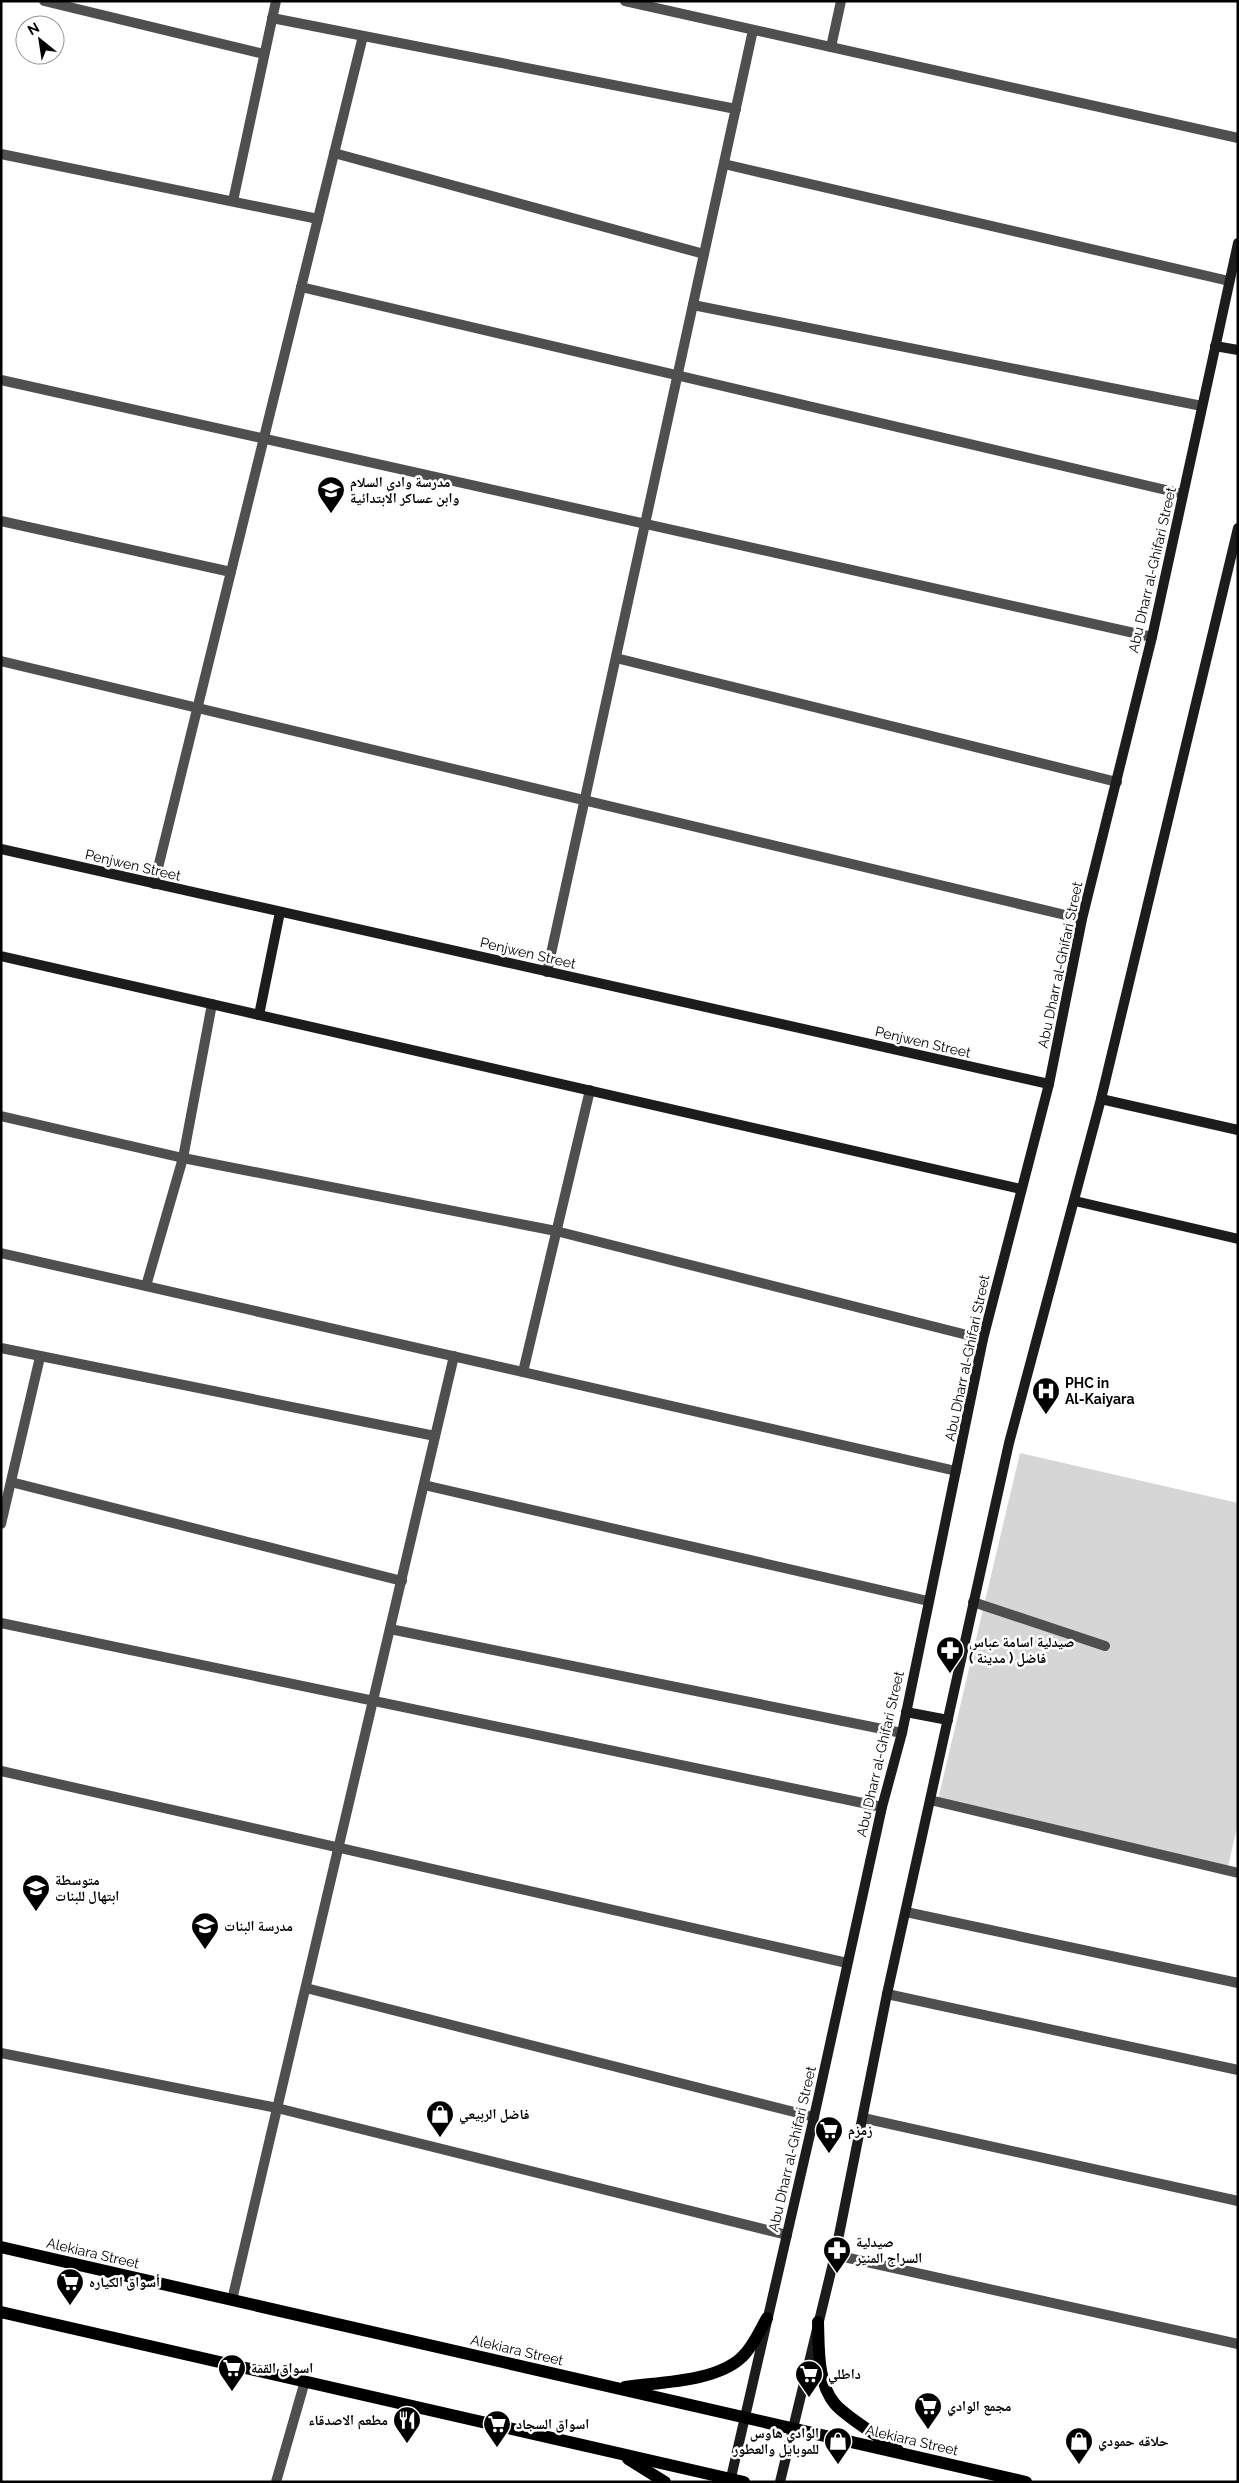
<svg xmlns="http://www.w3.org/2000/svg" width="1239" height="2483" viewBox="0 0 1239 2483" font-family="Raleway,'Noto Naskh Arabic',sans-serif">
<rect width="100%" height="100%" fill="#fff"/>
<polygon fill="#d6d6d6" points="1020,1453 1238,1503 1238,1823 1227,1871 937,1804"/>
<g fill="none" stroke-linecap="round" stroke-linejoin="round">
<polyline stroke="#4f4f4f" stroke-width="10" points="973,1602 1105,1646"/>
<g stroke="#4f4f4f" stroke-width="10">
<polyline points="44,1 264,54"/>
<polyline points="625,1 1238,138"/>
<polyline points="272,18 736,109"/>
<polyline points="831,47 841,1"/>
<polyline points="334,153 704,254"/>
<polyline points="1,154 318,219"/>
<polyline points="724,164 1229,281"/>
<polyline points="233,201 276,1"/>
<polyline points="301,287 1183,494"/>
<polyline points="693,305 1202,406"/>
<polyline points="1,380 1152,637"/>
<polyline points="1,521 231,572"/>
<polyline points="616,658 1117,782"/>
<polyline points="1,661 1082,919"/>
<polyline points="154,884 363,36"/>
<polyline points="547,972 753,30"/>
<polyline points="1,1116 183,1158 556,1231 983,1339"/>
<polyline points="1,1253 956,1471"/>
<polyline points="146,1286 183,1158 212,1004"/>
<polyline points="1,1348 435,1436"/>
<polyline points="523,1372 590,1090"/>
<polyline points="11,1482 402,1581"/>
<polyline points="424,1485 928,1601"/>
<polyline points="1,1524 40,1357"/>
<polyline points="1,1623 882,1807"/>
<polyline points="390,1629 902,1733"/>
<polyline points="1,1771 847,1963"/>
<polyline points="930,1800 1238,1873"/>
<polyline points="906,1912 1238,1983"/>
<polyline points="306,1988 814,2117"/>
<polyline points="887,1994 1238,2070"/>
<polyline points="1,2053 277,2108 787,2235"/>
<polyline points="863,2118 1238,2201"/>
<polyline points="835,2255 1238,2344"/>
<polyline points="232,2300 454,1356"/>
<polyline points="276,2482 305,2381"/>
</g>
<g stroke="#1c1c1c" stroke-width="10">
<polyline points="1215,346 1238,350"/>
<polyline points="1,849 1049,1084"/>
<polyline points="1,956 1021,1189"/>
<polyline points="259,1015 280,912"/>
<polyline points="1101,1099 1238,1130"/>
<polyline points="1075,1201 1238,1239"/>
<polyline points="906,1712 948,1720"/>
<polyline points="730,2482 814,2117 882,1807 902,1733 983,1339 1049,1084 1082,919 1152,637 1238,243"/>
<polyline points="780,2482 835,2255 887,1994 1009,1443 1101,1099 1238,528"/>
</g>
<g stroke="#000" stroke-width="12">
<polyline points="1,2247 1026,2482"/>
<polyline points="1,2312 744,2482"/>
<path d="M818,2322C819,2348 817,2383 835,2404C846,2417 882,2439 897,2449"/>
<path d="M625,2387C660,2382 716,2382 742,2357C753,2347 760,2330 767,2318"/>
<polyline points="628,2459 665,2482"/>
</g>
</g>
<defs>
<g id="school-pin" transform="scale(1.4375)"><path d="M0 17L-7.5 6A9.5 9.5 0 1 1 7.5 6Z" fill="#000" stroke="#fff"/><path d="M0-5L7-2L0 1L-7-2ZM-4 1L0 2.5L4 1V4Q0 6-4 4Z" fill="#fff"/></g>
<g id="hospital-pin" transform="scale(1.4375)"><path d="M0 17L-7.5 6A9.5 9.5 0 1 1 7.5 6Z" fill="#000" stroke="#fff"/><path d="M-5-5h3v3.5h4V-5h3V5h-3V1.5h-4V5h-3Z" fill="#fff"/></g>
<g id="pharmacy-pin" transform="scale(1.4375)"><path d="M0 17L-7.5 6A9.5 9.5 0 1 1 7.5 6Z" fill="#000" stroke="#fff"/><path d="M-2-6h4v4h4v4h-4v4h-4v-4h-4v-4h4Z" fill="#fff"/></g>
<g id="shop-pin" transform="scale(1.4375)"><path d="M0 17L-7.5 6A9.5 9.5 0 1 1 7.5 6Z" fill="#000" stroke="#fff"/><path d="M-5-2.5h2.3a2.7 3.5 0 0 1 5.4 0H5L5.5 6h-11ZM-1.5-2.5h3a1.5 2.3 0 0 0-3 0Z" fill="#fff"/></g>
<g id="supermarket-pin" transform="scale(1.4375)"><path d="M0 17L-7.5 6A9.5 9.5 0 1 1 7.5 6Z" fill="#000" stroke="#fff"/><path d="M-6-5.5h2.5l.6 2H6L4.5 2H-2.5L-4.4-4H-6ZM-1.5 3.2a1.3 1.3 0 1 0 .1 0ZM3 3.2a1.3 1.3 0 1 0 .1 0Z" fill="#fff"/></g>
<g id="restaurant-pin" transform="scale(1.4375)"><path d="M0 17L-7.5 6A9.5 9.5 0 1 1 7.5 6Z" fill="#000" stroke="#fff"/><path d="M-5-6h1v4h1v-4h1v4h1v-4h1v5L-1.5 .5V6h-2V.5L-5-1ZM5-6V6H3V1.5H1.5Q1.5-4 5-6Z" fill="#fff"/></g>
</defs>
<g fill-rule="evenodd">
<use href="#school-pin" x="331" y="490"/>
<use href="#hospital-pin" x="1046" y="1391"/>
<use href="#pharmacy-pin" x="950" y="1650"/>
<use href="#school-pin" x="36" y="1888"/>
<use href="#school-pin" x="205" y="1926"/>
<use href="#shop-pin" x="440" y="2114"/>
<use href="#supermarket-pin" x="829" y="2130"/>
<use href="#pharmacy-pin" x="837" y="2250"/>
<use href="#supermarket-pin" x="70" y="2282"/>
<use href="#supermarket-pin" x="232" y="2368"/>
<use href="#supermarket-pin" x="809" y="2374"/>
<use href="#supermarket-pin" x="928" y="2406"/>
<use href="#restaurant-pin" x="407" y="2420"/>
<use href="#supermarket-pin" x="497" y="2424"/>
<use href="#shop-pin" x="838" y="2441"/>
<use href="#shop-pin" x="1079" y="2441"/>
</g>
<g text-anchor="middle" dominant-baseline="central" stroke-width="5" stroke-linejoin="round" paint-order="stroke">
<g font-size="14" font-weight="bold" fill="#000" stroke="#fff" text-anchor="start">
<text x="350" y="482">مدرسة وادي السلام<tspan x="350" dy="16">وابن عساكر الابتدائية</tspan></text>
<text x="1065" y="1383">PHC in<tspan x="1065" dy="16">Al-Kaiyara</tspan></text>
<text x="969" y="1642">صيدلية اسامة عباس<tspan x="969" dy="16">فاضل ( مدينة )</tspan></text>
<text x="55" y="1880">متوسطة<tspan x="55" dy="16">ابتهال للبنات</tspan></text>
<text x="224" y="1926">مدرسة البنات</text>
<text x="459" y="2114">فاضل الربيعي</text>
<text x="848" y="2130">زمزم</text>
<text x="856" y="2242">صيدلية<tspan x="856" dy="16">السراج المنير</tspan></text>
<text x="89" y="2282">أسواق الكياره</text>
<text x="251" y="2368">اسواق القمة</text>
<text x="828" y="2374">داطلي</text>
<text x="947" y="2406">مجمع الوادي</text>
<text x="388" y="2420" text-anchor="end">مطعم الاصدقاء</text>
<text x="516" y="2424">اسواق السجاد</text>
<text x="819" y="2433" text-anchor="end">الوادي هاوس<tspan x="819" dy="16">للموبايل والعطور</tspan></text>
<text x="1098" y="2441">حلاقه حمودي</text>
</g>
<g font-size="14" fill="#000" stroke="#fff">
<text transform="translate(1152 570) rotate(-77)">Abu Dharr al-Ghifari Street</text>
<text transform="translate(133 865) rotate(13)">Penjwen Street</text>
<text transform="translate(528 953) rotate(13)">Penjwen Street</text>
<text transform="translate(1060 965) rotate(-78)">Abu Dharr al-Ghifari Street</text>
<text transform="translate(923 1042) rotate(13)">Penjwen Street</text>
<text transform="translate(967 1358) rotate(-78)">Abu Dharr al-Ghifari Street</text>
<text transform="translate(880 1754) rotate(-77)">Abu Dharr al-Ghifari Street</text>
<text transform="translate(792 2149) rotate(-77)">Abu Dharr al-Ghifari Street</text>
<text transform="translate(93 2253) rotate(13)">Alekiara Street</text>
<text transform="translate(517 2350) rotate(13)">Alekiara Street</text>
<text transform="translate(912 2440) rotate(13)">Alekiara Street</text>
</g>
</g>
<rect width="1239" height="2483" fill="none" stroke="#000000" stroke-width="5"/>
<g transform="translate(40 40) rotate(330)"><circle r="24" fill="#ffffff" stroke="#999999"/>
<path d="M0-4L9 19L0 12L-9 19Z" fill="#000000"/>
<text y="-8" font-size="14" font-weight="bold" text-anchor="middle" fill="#000000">N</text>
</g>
</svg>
